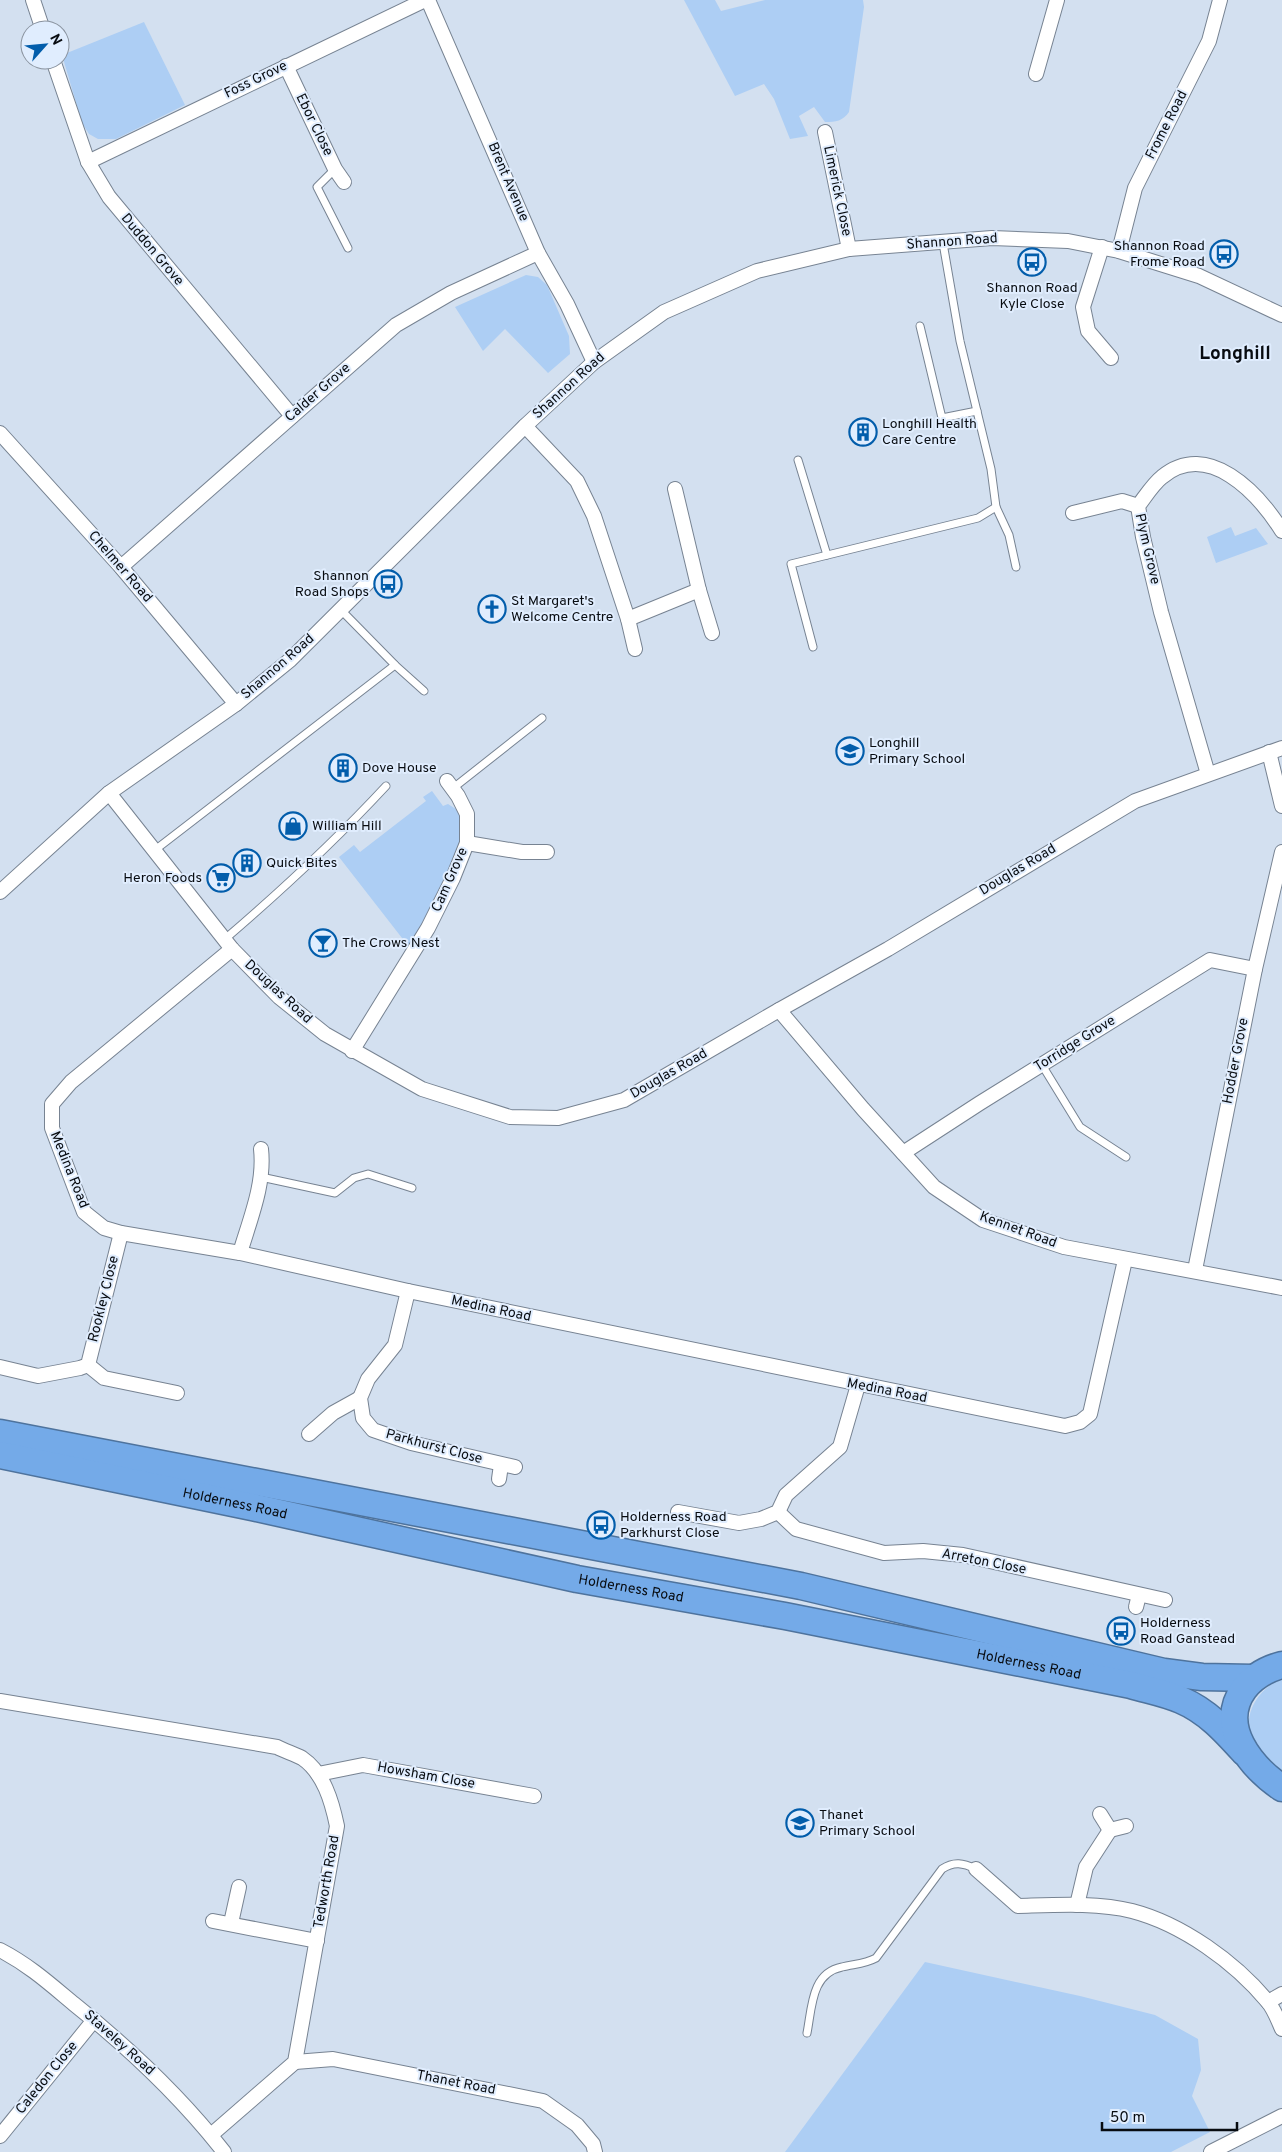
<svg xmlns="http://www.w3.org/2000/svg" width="1282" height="2152" viewBox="0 0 1282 2152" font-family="Overpass,sans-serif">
<rect width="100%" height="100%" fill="#d3e0f0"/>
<g fill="#adcef4">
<path d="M684,0H715L721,11L765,0H863L864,7L849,112C843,121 836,122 825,122L814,107L799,116L808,136L790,139L774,99L764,84L735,96Z"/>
<polygon points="144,22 185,105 116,139 98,139 89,134 82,123 62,55"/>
<polygon points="526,275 538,277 547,285 569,336 570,354 548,373 505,329 483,351 455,307"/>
<polygon points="1231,527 1235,536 1256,528 1268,544 1216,563 1207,537"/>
<path d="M432,791L443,806L448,804L459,811C472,856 432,911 409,947L339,857L354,845L360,852L426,801L423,797Z"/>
<path d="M1282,1678V1774C1275,1767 1265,1761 1259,1753C1237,1723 1253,1692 1282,1678Z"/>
<polygon points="925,1962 1080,1996 1155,2015 1198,2039 1201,2070 1192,2096 1210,2132 1171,2152 785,2152"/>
</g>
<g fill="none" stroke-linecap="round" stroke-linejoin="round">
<g stroke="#778392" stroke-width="9">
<g id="lane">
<polyline points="335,169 317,187 348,248"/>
<polyline points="920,326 942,418 977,411"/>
<polyline points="798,460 827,555"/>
<polyline points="996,507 1009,535 1016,567"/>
<polyline points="340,609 395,665 424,691"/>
<polyline points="813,647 791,564 978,518 996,507 991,469 960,341 943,243"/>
<polyline points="452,789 542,718"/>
<polyline points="155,850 395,665"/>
<path d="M225,939C281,891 335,841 386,786"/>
<polyline points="1042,1065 1080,1127 1126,1157"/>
<polyline points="261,1177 335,1193 354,1178 368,1174 412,1188"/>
<path d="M807,2033C812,2008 811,1973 842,1967C854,1964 865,1964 876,1958L942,1869C954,1861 963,1863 976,1869"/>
</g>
</g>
<g stroke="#778392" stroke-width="16">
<g id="street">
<polyline points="33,0 43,30"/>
<polyline points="428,0 538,253 567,304 594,362"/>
<polyline points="53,60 88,162 109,197 292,416"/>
<polyline points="286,66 335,169 344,182"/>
<polyline points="1036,74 1057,0"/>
<polyline points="825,132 849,249"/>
<polyline points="88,162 425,0"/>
<polyline points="1102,247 1083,307 1088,331 1111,358"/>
<polyline points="1119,251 1135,188 1209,41 1220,0"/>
<polyline points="525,426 577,481 594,516 628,619 635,649"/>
<polyline points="0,433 121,567 236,704"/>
<polyline points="675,489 699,590 712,633"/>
<polyline points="1073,513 1122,501 1138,506"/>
<polyline points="121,567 396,325 451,293 538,253"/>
<polyline points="628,619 699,590"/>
<polyline points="1269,752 1282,806"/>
<path d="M1208,774L1161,612L1143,537L1138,506C1145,497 1153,484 1162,477C1208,439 1258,493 1282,531"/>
<polyline points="109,793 232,949 279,997 325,1034 422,1089 510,1117 558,1118 624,1100 779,1010 888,949 1135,801 1282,748"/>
<polyline points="467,843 522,852 547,852"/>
<polyline points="0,892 109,793 236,704 290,660 525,426 594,362 664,312 757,271 849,249 992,238 1068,241 1119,251 1199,276 1282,315"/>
<polyline points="232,949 71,1082 52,1104 52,1128 84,1212 104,1228 121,1233 240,1253 408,1291 1065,1426 1080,1422 1090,1414 1125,1260"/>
<polyline points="779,1010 863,1109 934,1187 983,1220 1064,1247 1282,1288"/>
<polyline points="352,1051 428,928 453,878 467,843 467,814 458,796 447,781"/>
<polyline points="903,1153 980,1103 1210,960 1255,969"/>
<path d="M240,1253C250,1219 265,1184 261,1149"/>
<polyline points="1195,1270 1255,969 1282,852"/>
<polyline points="408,1291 395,1345 368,1379 360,1398 363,1418 373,1430 411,1443 515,1467"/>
<polyline points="88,1365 104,1378 177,1393"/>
<polyline points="0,1367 38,1376 80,1368 88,1365 121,1233"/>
<polyline points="309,1434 333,1413 360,1398"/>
<polyline points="499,1479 501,1465"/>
<polyline points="678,1512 739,1523 761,1519 778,1512 786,1495 840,1447 858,1385"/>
<polyline points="778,1512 796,1529 884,1553 923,1551 963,1555 1165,1600"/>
<polyline points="1136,1607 1139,1595"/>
<path d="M0,1701L277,1747C285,1751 294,1754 302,1758C324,1773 332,1802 337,1826L295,2062L211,2135"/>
<polyline points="318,1774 363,1765 534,1796"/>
<polyline points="1100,1814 1110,1830 1126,1826"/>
<path d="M976,1869L1018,1906C1053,1905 1098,1902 1132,1911C1182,1924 1235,1962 1268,2002C1274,2009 1278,2020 1282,2029"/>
<polyline points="1077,1905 1086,1867 1110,1830"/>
<polyline points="213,1921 317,1941"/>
<polyline points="231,1923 239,1887"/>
<path d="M0,1950C29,1965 50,1984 74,2004C129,2048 181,2097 224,2152"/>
<polyline points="1268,2002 1282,1994"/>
<polyline points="295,2062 333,2059 543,2101 577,2125 593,2144 595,2152"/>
<polyline points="0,2136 94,2020"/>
<polyline points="1211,2152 1282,2116"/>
</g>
</g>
<g stroke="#4e739d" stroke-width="29">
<g id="highway">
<polyline points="0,1433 801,1586 1164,1672 1202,1677 1254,1678"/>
<path id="s1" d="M0,1455L252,1507L577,1579L785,1616L1131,1685C1148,1690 1165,1693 1181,1700C1207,1711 1225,1731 1244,1752"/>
<path d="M1282,1665C1267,1669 1253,1677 1244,1689C1217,1726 1251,1767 1282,1788"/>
</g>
</g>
<use href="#lane" stroke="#fff" stroke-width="7"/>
<use href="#street" stroke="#fff" stroke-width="14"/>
<use href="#highway" stroke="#74aae8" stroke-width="26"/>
</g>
<defs>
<g id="bus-ring" transform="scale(1.4375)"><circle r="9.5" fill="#e0edfe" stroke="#025dab" stroke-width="1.5"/><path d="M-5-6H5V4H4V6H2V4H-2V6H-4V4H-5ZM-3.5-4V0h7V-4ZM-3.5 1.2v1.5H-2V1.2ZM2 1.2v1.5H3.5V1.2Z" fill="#025dab"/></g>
<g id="building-ring" transform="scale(1.4375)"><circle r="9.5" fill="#e0edfe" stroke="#025dab" stroke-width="1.5"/><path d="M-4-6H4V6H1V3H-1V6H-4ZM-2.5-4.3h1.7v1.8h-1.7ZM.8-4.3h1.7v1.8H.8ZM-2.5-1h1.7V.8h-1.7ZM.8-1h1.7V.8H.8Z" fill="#025dab"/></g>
<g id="church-ring" transform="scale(1.4375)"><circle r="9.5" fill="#e0edfe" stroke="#025dab" stroke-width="1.5"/><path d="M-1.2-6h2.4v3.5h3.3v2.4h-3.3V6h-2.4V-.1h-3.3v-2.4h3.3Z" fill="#025dab"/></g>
<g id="school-ring" transform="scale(1.4375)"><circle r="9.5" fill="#e0edfe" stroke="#025dab" stroke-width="1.5"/><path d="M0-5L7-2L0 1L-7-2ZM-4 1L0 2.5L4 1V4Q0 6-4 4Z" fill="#025dab"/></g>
<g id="shop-ring" transform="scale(1.4375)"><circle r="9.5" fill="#e0edfe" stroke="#025dab" stroke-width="1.5"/><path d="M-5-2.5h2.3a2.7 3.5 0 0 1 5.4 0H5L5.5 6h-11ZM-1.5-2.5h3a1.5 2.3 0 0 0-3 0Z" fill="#025dab"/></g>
<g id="supermarket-ring" transform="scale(1.4375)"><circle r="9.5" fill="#e0edfe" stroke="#025dab" stroke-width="1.5"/><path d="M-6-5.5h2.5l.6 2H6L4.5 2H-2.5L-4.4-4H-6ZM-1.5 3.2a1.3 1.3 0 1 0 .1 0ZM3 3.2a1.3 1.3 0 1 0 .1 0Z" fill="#025dab"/></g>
<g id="bar-ring" transform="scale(1.4375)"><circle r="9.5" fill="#e0edfe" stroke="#025dab" stroke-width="1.5"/><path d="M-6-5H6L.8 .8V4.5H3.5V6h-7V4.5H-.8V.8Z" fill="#025dab"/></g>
</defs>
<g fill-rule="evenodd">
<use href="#bus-ring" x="1224" y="254"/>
<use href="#bus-ring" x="1032" y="262"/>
<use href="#building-ring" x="863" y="432"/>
<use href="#bus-ring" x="388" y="584"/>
<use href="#church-ring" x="492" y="609"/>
<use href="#school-ring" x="850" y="751"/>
<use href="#building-ring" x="343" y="768"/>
<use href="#shop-ring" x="293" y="826"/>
<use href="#building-ring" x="247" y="863"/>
<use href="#supermarket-ring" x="221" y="878"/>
<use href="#bar-ring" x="323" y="943"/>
<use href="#bus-ring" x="601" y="1525"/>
<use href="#bus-ring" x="1121" y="1631"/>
<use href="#school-ring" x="800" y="1823"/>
</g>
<g text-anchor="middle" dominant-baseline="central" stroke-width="4" stroke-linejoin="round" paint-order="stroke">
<g font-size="14" fill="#080c11" stroke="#e0edfe">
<text transform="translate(256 80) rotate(-26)">Foss Grove</text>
<text transform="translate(314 125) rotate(64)">Ebor Close</text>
<text transform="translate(1167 125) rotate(-63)">Frome Road</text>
<text transform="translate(508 182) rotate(67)">Brent Avenue</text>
<text transform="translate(837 191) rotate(78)">Limerick Close</text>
<text transform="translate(952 242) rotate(-4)">Shannon Road</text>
<text transform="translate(152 250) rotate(50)">Duddon Grove</text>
<text transform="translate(569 386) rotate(-42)">Shannon Road</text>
<text transform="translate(318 393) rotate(-41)">Calder Grove</text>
<text transform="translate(1147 549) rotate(77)">Plym Grove</text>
<text transform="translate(120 567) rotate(49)">Chelmer Road</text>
<text transform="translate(278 667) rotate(-41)">Shannon Road</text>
<text transform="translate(1018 870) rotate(-31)">Douglas Road</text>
<text transform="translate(450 880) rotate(-66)">Cam Grove</text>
<text transform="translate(278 992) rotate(43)">Douglas Road</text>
<text transform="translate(1075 1044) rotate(-32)">Torridge Grove</text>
<text transform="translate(1236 1061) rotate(-79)">Hodder Grove</text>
<text transform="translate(669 1074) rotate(-30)">Douglas Road</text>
<text transform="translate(69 1170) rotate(68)">Medina Road</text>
<text transform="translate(1018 1230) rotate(20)">Kennet Road</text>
<text transform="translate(104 1299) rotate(-76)">Rookley Close</text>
<text transform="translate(491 1309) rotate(12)">Medina Road</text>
<text transform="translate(887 1391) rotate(11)">Medina Road</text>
<text transform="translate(434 1447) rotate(15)">Parkhurst Close</text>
<text stroke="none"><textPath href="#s1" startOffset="240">Holderness Road</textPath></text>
<text transform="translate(984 1562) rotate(11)">Arreton Close</text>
<text stroke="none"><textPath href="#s1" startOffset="645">Holderness Road</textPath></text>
<text stroke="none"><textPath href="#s1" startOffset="1050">Holderness Road</textPath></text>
<text transform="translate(426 1776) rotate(10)">Howsham Close</text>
<text transform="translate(327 1882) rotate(-80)">Tedworth Road</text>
<text transform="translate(119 2043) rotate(42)">Staveley Road</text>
<text transform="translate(47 2078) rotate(-51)">Caledon Close</text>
<text transform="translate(456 2083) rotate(11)">Thanet Road</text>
</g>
<g font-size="14" fill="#080c11" stroke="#e0edfe" text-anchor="start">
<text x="1205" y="246" text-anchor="end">Shannon Road<tspan x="1205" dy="16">Frome Road</tspan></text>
<text x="1032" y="288" text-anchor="middle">Shannon Road<tspan x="1032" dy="16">Kyle Close</tspan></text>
<text x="882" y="424">Longhill Health<tspan x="882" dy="16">Care Centre</tspan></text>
<text x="369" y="576" text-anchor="end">Shannon<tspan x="369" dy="16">Road Shops</tspan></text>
<text x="511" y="601">St Margaret's<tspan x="511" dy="16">Welcome Centre</tspan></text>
<text x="869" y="743">Longhill<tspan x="869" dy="16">Primary School</tspan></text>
<text x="362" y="768">Dove House</text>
<text x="312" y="826">William Hill</text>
<text x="266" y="863">Quick Bites</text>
<text x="202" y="878" text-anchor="end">Heron Foods</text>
<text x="342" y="943">The Crows Nest</text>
<text x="620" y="1517">Holderness Road<tspan x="620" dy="16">Parkhurst Close</tspan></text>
<text x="1140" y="1623">Holderness<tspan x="1140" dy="16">Road Ganstead</tspan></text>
<text x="819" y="1815">Thanet<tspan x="819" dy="16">Primary School</tspan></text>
</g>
<g font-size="19" font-weight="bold" fill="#080c11" stroke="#e0edfe">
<text x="1235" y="354">Longhill</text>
</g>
</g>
<g transform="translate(45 45) rotate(63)"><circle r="24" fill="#e0edfe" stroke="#8a939f"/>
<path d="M0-4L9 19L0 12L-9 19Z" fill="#025dab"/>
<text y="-8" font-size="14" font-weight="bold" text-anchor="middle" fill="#080c11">N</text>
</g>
<path d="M1102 2122v8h135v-8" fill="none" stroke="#080c11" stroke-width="2.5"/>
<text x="1110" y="2122" font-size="15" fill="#080c11" stroke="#e0edfe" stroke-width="4" paint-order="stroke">50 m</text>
</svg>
